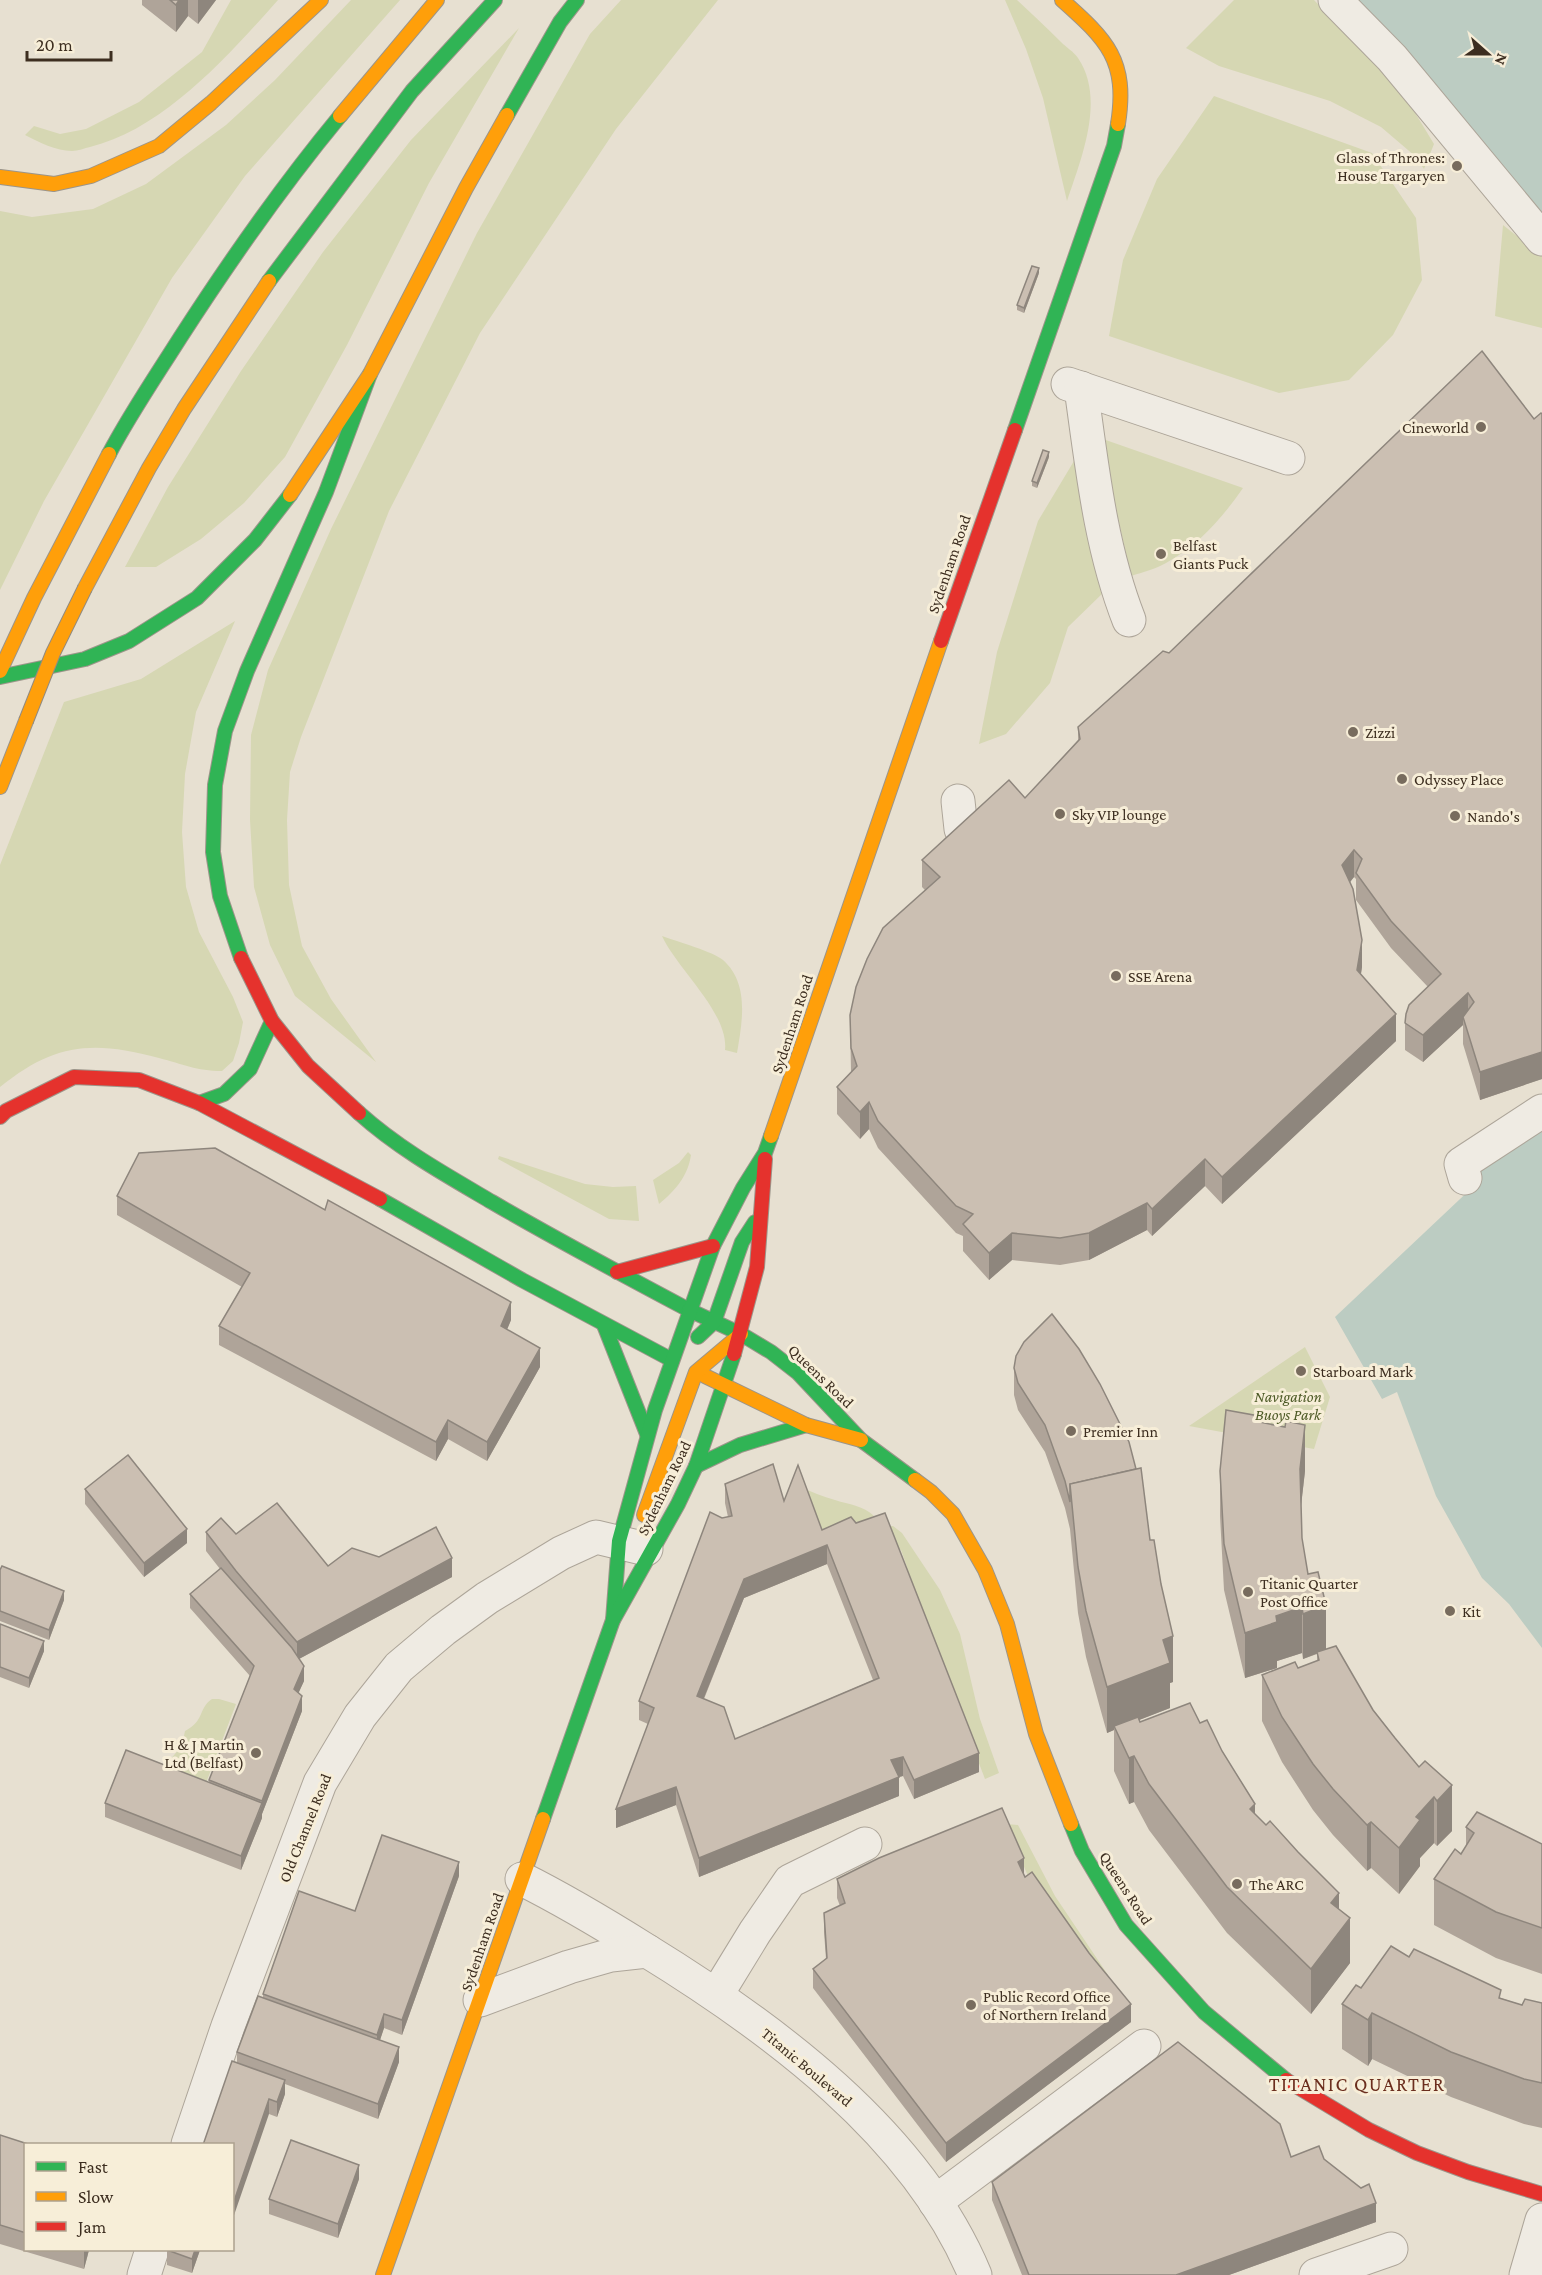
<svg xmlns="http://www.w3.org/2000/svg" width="1542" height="2275" viewBox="0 0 1542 2275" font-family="'Crimson Pro',serif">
<rect width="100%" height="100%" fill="#e7e0d1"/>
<g fill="#d6d7b3">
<path d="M231,0H278C229,55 164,129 90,147C85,148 78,151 72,151C56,151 39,142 25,135L34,126L60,134L86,129L139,102L202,52Z"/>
<polygon points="351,0 400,0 245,176 172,278 44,501 0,590 0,211 32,217 93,209 146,184 226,125 275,80"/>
<polygon points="621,0 718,0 616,129 480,333 389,511 301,737 290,772 287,820 289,885 302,946 331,999 376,1062 295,996 270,945 254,887 250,820 251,735 268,670 331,529 477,233 590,34"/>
<path d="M1005,0H1017C1032,14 1047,28 1061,42C1066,47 1074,52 1078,58C1106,99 1081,159 1067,201L1043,98L1026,49Z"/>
<polygon points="1234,0 1314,0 1403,93 1434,144 1424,169 1415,156 1381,127 1330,101 1219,66 1186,48"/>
<polygon points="519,28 429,183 347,345 285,457 244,503 201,539 156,567 125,567 168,487 241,371 323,252 411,140"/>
<polygon points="1214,96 1372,153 1416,218 1422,280 1393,335 1349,380 1279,393 1109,336 1123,260 1157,179"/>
<polygon points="1503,225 1542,256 1542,328 1495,316"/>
<path d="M1100,438L1243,488C1222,518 1199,545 1166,563C1156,569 1143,572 1131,576Z"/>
<polygon points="1077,456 1105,591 1068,627 1050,683 1006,734 979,744 997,652 1038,521"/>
<path d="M235,621L196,712L185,774L182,832L186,887L199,932L233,997L243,1022L239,1043L233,1061L222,1071C196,1071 183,1064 159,1058C93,1040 54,1043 0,1087V865L64,702L141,679Z"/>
<path d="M662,936C676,941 714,952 723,960C750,984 742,1023 737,1053L725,1050C729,1013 677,969 662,936Z"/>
<path d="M688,1152L691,1155C688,1176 675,1191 659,1204L653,1180L679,1163Z"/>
<polygon points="499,1156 585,1184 613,1187 636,1186 639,1221 609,1219 498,1159"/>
<polygon points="1305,1347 1330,1397 1314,1449 1189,1426"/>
<path d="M799,1487C811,1491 823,1497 835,1500C850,1505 862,1505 874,1516L818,1540Z"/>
<polygon points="888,1526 893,1526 902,1533 940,1590 960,1634 980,1719 999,1773 985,1779 905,1571 907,1567 901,1550 896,1549"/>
<path d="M212,1699H219L236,1704L206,1783L171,1768C168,1757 176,1755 181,1746C183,1741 184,1736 185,1731C205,1721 198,1708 212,1699Z"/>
<polygon points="1006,1824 1018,1825 1055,1896 1108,1975 1103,1980 1033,1888"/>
</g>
<g fill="#bcccc2">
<polygon points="1350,0 1542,0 1542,215"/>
<polygon points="1542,1119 1542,1648 1509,1604 1482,1578 1436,1496 1397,1392 1382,1399 1335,1317 1477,1183 1468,1167"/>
</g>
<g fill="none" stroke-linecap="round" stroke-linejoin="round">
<g stroke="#ada599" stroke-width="35">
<g id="street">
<polyline points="1335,0 1392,58 1542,239"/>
<polyline points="1068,384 1288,458"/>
<path d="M1081,388C1092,466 1100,546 1129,620"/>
<polyline points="958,801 961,829 968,845"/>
<polyline points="1465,1178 1461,1164 1542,1111"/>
<path d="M522,1879C564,1900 604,1924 644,1949C771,2027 916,2133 975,2275"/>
<polyline points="717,1994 755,1932 790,1881 865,1844"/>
<polyline points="480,2000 569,1967 611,1955 647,1951"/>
<polyline points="188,2144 228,2026 320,1783 360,1716 399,1667 443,1630 487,1598 561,1553 596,1537 646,1549"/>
<polyline points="935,2202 1144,2046"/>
<polyline points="144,2275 152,2250"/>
<polyline points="1316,2275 1391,2249"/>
<polyline points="1526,2275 1542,2220"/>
</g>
</g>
<g stroke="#9c958a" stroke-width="16">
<g id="fast">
<polyline points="507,115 560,22 577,0"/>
<polyline points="269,281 412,91 495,0"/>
<polyline points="1015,430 1114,146 1118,124"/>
<path d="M109,454C130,414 156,376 180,338C229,262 282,186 340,116"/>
<polyline points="0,677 85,659 129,641 197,598 255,540 290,495"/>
<polyline points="241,958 220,896 213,852 215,785 225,731 247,671 326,492 370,374"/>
<polyline points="199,1103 224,1094 250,1069 272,1021"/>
<path d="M359,1113C399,1149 446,1175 492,1202C557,1240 623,1275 689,1310"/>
<polyline points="380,1199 522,1280 672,1360"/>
<polyline points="689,1310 741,1334 771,1352 798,1373 861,1440 915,1480"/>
<polyline points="604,1325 647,1434"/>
<polyline points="698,1337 714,1322 742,1242 755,1222"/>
<polyline points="696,1466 740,1445 806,1425"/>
<polyline points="613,1620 619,1541 655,1410 713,1246 743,1188 765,1153 771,1136"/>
<polyline points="543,1819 613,1620 678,1504 696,1466 734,1354"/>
<polyline points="1071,1824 1082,1851 1126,1925 1204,2012 1286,2080"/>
</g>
</g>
<g stroke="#9c958a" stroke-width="16">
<g id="slow">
<path d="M1062,0C1107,40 1128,60 1118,124"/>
<polyline points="340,116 437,0"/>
<polyline points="0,177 54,184 91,176 159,146 211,103 321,0"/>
<polyline points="290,495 370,374 466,188 507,115"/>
<polyline points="85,588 149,468 184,409 269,281"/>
<polyline points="0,671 34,598 109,454"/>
<polyline points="0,787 26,721"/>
<polyline points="771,1136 941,641"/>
<polyline points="705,1376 806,1425 861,1440"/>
<polyline points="915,1480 931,1492 953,1514 985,1570 1007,1624 1036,1734 1071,1824"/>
<polyline points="644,1515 696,1372 741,1334"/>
<polyline points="383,2275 543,1819"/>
</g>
</g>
<g stroke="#9c958a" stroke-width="16">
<g id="jam">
<polyline points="941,641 1015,430"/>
<polyline points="241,958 272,1021 308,1066 359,1113"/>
<polyline points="0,1117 6,1111 74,1077 139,1080 199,1103 380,1199"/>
<polyline points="617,1272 713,1246"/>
<polyline points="734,1354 757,1267 765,1159"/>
<polyline points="1286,2080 1369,2130 1417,2153 1468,2172 1542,2194"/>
</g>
</g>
<use href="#street" stroke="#efebe3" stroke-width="33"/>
<use href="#fast" stroke="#30b455" stroke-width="14"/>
<use href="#slow" stroke="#ff9f0a" stroke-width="14"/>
<use href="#jam" stroke="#e5322d" stroke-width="14"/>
<g stroke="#928b80" stroke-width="16" stroke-linecap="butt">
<polyline id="slow-bridge" points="26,721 53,653 85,588"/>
</g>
<use href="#slow-bridge" stroke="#ff9f0a" stroke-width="14"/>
</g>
<g fill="#afa499" fill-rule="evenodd">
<polygon points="142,0 216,0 198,24 188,16 176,32 142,5"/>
<polygon points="1039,273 1024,313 1017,310 1017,305"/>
<polygon points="1542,414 1542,1079 1480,1100 1463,1044 1463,1025 1423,1062 1405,1050 1405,1023 1428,987 1391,948 1356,900 1356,879 1354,877 1350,882 1362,967 1361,974 1396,1041 1222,1204 1205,1186 1152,1236 1147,1230 1089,1260 1060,1265 1012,1260 989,1280 963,1251 963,1236 956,1233 878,1148 869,1129 860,1139 837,1114 837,1087 851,1073 850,1015 925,890 922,887 922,860 1025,798 1078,740 1078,727 1169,653"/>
<polygon points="1049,457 1037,488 1032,486 1032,481"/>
<polygon points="117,1196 511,1320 507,1329 540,1367 487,1461 448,1439 436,1461 219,1345 219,1326 242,1287 117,1215"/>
<polygon points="1014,1368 1150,1540 1173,1682 1170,1683 1170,1708 1139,1720 1140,1722 1200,1723 1222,1751 1255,1814 1339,1909 1350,1963 1311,2014 1227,1933 1149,1830 1134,1802 1129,1804 1114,1771 1114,1730 1107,1733 1086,1657 1078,1613 1070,1529 1065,1508 1045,1452 1018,1410 1014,1395"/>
<polygon points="1259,1422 1305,1471 1301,1505 1302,1538 1308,1574 1326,1649 1395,1738 1419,1767 1425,1761 1452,1831 1437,1846 1434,1843 1420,1858 1420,1866 1399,1894 1371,1868 1367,1871 1333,1835 1313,1810 1282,1762 1262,1721 1262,1675 1298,1668 1317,1661 1317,1654 1303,1659 1302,1653 1277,1661 1277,1668 1245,1678 1224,1590 1220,1516 1220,1471"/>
<path d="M725,1484L784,1501L822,1530L979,1772L914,1799L903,1776L899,1777V1796L699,1877L676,1805L616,1828L648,1724L639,1720V1701L722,1518L728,1517L725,1503ZM827,1564L873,1680L735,1739L704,1699L744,1598Z"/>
<polygon points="85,1489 187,1543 144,1577 85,1504"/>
<polygon points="206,1532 236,1534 328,1566 379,1557 452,1577 299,1659 304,1681 298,1693 302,1711 262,1814 262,1818 241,1870 105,1817 105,1803 209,1783 209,1780 250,1676 190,1608 190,1594 220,1569 206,1551"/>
<polygon points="0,1570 64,1600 49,1640 0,1621"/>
<polygon points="0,1624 44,1651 29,1688 0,1677"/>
<polygon points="1466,1827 1542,1844 1542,1974 1496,1958 1434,1925 1434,1879 1461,1854 1466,1846"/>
<polygon points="459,1876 402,2035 384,2028 380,2040 399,2062 378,2119 285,2084 285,2094 277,2117 269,2114 237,2063 237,2052 263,1997 263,1994 355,1911"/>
<polygon points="1024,1876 1131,2022 946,2162 813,1988 813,1969 826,1959 824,1932 824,1913 840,1906 837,1898 837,1879"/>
<polygon points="1409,1957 1501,1998 1522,2005 1542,2003 1542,2128 1524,2124 1451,2097 1372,2059 1368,2066 1342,2049 1342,2004 1361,1988"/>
<polygon points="0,2135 26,2145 26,2250 89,2250 84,2269 0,2244"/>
<polygon points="1291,2157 1324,2159 1361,2188 1376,2222 1229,2275 1022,2275 992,2200 992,2182"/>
<polygon points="359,2179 338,2238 269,2214 269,2199"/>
<polygon points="167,2250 200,2250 192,2273 167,2265"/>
</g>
<g fill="#8e867d">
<polygon points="179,0 188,0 188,16 176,32 176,5"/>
<polygon points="198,0 216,0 198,24"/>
<polygon points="1039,268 1039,273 1024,313 1024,308"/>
<polygon points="1049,452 1049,457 1037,488 1037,483"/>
<polygon points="1354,850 1354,877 1342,892 1342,865"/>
<polygon points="1362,940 1362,967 1357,997 1357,970"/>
<polygon points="1468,993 1468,1020 1463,1017 1463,1025 1423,1062 1423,1035"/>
<polygon points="1396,1014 1396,1041 1222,1204 1222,1177"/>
<polygon points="1542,1052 1542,1079 1480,1100 1480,1072"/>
<polygon points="869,1102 869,1129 860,1139 860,1112"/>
<polygon points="1205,1159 1205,1186 1152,1236 1152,1209"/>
<polygon points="1147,1203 1147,1230 1089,1260 1089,1233"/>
<polygon points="1012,1233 1012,1260 989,1280 989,1253"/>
<polygon points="511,1302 511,1320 501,1344 501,1326"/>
<polygon points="540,1348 540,1367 487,1461 487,1442"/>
<polygon points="448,1420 448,1439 436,1461 436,1442"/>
<polygon points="1305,1425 1305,1471 1300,1515 1300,1469"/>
<polygon points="187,1529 187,1543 144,1577 144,1563"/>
<polygon points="827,1545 827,1564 744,1598 697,1715 697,1696 744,1579"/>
<polygon points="452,1558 452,1577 297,1660 297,1642"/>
<polygon points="64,1591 64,1600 49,1640 49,1630"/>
<polygon points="1326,1605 1326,1650 1303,1659 1303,1614"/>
<polygon points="1302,1607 1302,1653 1277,1661 1277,1668 1245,1678 1245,1633 1276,1616"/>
<polygon points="1173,1636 1173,1682 1170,1683 1170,1708 1116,1729 1114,1726 1114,1730 1107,1733 1107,1687 1163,1640"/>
<polygon points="44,1641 44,1651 29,1688 29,1678"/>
<polygon points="304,1666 304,1681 294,1703 294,1689"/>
<polygon points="302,1696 302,1711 262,1814 262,1818 241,1870 241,1856 262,1805 262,1801"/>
<polygon points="979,1753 979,1772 914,1799 914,1780"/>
<polygon points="1134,1756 1134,1802 1129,1804 1129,1758"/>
<polygon points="903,1757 903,1776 891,1779 891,1760"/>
<polygon points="899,1777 899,1796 699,1877 699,1858"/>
<polygon points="1452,1785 1452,1831 1437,1846 1437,1801"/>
<polygon points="676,1787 676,1805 616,1828 616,1809"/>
<polygon points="1434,1797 1434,1843 1420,1858 1420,1866 1399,1894 1399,1848 1416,1817"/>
<polygon points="1255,1804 1255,1849 1250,1809"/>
<polygon points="1371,1822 1371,1868 1367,1871 1367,1825"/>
<polygon points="1024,1858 1024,1877 1018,1862"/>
<polygon points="459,1862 459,1876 402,2035 402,2020"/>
<polygon points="1339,1893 1339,1932 1350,1918 1350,1963 1311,2014 1311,1969 1331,1903"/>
<polygon points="1131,2004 1131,2022 946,2162 946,2143"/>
<polygon points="1372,2013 1372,2059 1368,2066 1368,2020"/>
<polygon points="384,2014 384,2028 377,2049 377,2035"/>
<polygon points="399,2047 399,2062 378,2119 378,2104"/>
<polygon points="285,2080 285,2094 277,2117 277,2102"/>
<polygon points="269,2099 269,2114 232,2221 232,2207"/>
<polygon points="359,2165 359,2179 338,2238 338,2224"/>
<polygon points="1376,2203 1376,2222 1229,2275 1176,2275"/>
<polygon points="84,2250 89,2250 84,2269"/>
<polygon points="195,2250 200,2250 192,2273 192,2259"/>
</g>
<g fill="#cbbfb2" stroke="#8e867d" stroke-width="1.5" fill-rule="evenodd">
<polygon points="170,0 179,0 176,5"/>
<polygon points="1032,266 1039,268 1024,308 1017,305"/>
<polygon points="1482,351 1534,419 1541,413 1542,414 1542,1052 1480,1072 1463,1017 1474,1002 1468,993 1423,1035 1405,1023 1406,1014 1409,1005 1441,974 1391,921 1356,873 1362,859 1354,850 1342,865 1353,889 1362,940 1357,970 1396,1014 1222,1177 1205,1159 1152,1209 1147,1203 1089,1233 1060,1238 1012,1233 989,1253 963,1224 973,1214 956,1206 878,1121 869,1102 860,1112 837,1087 857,1066 851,1048 850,1015 856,987 867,959 883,928 940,877 922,860 1009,780 1025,798 1080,739 1078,727 1163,651 1169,653"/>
<polygon points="1043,450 1049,452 1037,483 1032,481"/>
<polygon points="215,1148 325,1210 328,1200 511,1302 501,1326 540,1348 487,1442 448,1420 436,1442 219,1326 250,1273 117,1196 139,1153"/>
<polygon points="1052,1314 1079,1349 1100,1384 1129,1442 1136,1469 1070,1484 1070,1502 1065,1481 1045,1425 1018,1383 1014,1368 1016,1356 1024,1342"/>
<polygon points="1226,1410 1259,1416 1259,1422 1285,1427 1286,1421 1305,1425 1300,1469 1302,1538 1308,1574 1318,1572 1326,1605 1303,1614 1302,1607 1276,1616 1277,1622 1245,1633 1224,1544 1220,1471"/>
<polygon points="128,1455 187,1529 144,1563 85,1489"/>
<path d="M773,1464L784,1501L798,1465L822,1530L851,1517L856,1523L885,1513L979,1753L914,1780L903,1757L891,1760L899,1777L699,1858L676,1787L616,1809L654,1708L639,1701L710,1512L722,1518L732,1516L725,1484ZM827,1545L879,1678L735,1739L724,1707L697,1696L744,1579Z"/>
<polygon points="1141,1468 1150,1540 1154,1540 1161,1584 1173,1636 1163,1640 1170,1663 1107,1687 1086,1611 1078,1567 1070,1484"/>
<polygon points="277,1503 328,1566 352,1548 379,1557 436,1527 452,1558 297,1642 236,1571 206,1532 221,1518 236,1534"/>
<polygon points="2,1566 64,1591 49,1630 0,1611 0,1570"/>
<polygon points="221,1568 292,1648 304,1666 294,1689 302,1696 262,1801 209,1780 254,1666 190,1594"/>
<polygon points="0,1624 44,1641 29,1678 0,1667"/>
<polygon points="1336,1646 1373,1710 1395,1738 1419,1767 1425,1761 1452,1785 1437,1801 1434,1797 1416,1817 1420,1820 1399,1848 1371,1822 1367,1825 1333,1789 1313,1764 1282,1717 1262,1675 1295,1662 1298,1668 1319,1660 1317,1652"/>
<polygon points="1190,1703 1200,1723 1207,1720 1222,1751 1255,1804 1250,1809 1266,1825 1270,1821 1298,1852 1339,1893 1331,1903 1350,1918 1311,1969 1227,1887 1149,1784 1134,1756 1129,1758 1114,1726 1138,1717 1140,1722"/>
<polygon points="126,1750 262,1803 241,1856 105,1803"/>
<polygon points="1002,1808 1024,1858 1018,1862 1025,1877 1032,1872 1089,1953 1131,2004 946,2143 813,1969 827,1958 824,1913 845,1903 837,1879 879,1858"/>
<polygon points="1477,1812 1542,1844 1542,1928 1496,1912 1434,1879 1455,1849 1461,1854 1474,1833 1466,1827"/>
<polygon points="382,1835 459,1862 402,2020 384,2014 377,2035 263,1994 299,1891 355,1911"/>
<polygon points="1391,1946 1409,1957 1414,1949 1501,1990 1499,1998 1522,2005 1525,1999 1542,2003 1542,2083 1524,2079 1451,2052 1372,2013 1368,2020 1342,2004 1356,1985 1361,1988"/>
<polygon points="258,1996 399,2047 378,2104 237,2052"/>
<polygon points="1178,2042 1280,2124 1291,2157 1319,2146 1324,2159 1361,2188 1369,2184 1376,2203 1176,2275 1029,2275 992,2182"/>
<polygon points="232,2061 285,2080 277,2102 269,2099 232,2207 232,2145 203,2145"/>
<polygon points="0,2135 31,2145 26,2145 26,2233 0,2225"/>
<polygon points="291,2140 359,2165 338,2224 269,2199"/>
<polygon points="167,2250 195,2250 192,2259"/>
</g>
<g fill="#786c5e" stroke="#f7eed8" stroke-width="2">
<circle cx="1457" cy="166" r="6"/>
<circle cx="1481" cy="427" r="6"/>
<circle cx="1161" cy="554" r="6"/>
<circle cx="1353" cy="732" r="6"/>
<circle cx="1402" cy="779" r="6"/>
<circle cx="1060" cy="814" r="6"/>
<circle cx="1455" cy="816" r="6"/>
<circle cx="1116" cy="976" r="6"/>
<circle cx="1301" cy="1371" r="6"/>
<circle cx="1071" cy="1431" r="6"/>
<circle cx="1248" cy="1592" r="6"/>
<circle cx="1450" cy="1611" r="6"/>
<circle cx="256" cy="1753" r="6"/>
<circle cx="1237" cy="1884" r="6"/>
<circle cx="971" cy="2005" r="6"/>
</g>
<g text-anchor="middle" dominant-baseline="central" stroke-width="6" stroke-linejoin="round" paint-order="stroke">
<g font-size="16" fill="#3d2e20" stroke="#f7eed8" text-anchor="start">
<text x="1445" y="157" text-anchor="end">Glass of Thrones:<tspan x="1445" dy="18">House Targaryen</tspan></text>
<text x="1469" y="427" text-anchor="end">Cineworld</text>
<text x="1173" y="545">Belfast<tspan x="1173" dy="18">Giants Puck</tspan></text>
<text x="1365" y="732">Zizzi</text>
<text x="1414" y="779">Odyssey Place</text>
<text x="1072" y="814">Sky VIP lounge</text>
<text x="1467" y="816">Nando's</text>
<text x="1128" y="976">SSE Arena</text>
<text x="1313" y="1371">Starboard Mark</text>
<text x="1083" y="1431">Premier Inn</text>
<text x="1260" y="1583">Titanic Quarter<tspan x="1260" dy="18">Post Office</tspan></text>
<text x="1462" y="1611">Kit</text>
<text x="244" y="1744" text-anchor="end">H &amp; J Martin<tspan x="244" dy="18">Ltd (Belfast)</tspan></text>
<text x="1249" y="1884">The ARC</text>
<text x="983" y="1996">Public Record Office<tspan x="983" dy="18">of Northern Ireland</tspan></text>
</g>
<g font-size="16" fill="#3d2e20" stroke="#f7eed8">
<text transform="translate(949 564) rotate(-71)">Sydenham Road</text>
<text transform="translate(792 1024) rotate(-72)">Sydenham Road</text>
<text transform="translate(821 1376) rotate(44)">Queens Road</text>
<text transform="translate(664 1488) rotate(-64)">Sydenham Road</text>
<text transform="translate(305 1828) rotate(-68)">Old Channel Road</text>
<text transform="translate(1126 1888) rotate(57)">Queens Road</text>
<text transform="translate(482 1942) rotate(-71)">Sydenham Road</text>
<text transform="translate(807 2067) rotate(40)">Titanic Boulevard</text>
</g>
<g font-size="16" font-style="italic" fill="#4d5a26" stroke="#f7eed8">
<text x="1288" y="1396">Navigation<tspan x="1288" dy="18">Buoys Park</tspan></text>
</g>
<g font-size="20" letter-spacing="1.5" fill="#6b2e1e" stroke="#f7eed8">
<text x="1357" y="2084">TITANIC QUARTER</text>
</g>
</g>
<rect x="24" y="2143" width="210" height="108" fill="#f7eed8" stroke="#ada18e" stroke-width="1.5"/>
<rect x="36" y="2162" width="30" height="9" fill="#30b455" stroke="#ada18e" stroke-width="1.5"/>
<text x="78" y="2173" font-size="18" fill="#3d2e20">Fast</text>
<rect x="36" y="2192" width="30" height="9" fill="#ff9f0a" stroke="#ada18e" stroke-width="1.5"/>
<text x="78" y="2203" font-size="18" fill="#3d2e20">Slow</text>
<rect x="36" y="2222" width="30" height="9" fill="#e5322d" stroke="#ada18e" stroke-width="1.5"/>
<text x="78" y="2233" font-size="18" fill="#3d2e20">Jam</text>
<g transform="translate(1488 54) rotate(111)" stroke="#f7eed8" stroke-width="4.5" paint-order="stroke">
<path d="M0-4.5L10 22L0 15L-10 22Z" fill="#3d2e20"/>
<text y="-9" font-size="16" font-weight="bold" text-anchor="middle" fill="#3d2e20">N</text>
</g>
<path d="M27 51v9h84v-9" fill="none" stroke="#3d2e20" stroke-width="3"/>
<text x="36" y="51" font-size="18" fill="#3d2e20" stroke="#f7eed8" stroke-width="4.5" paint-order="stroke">20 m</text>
</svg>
